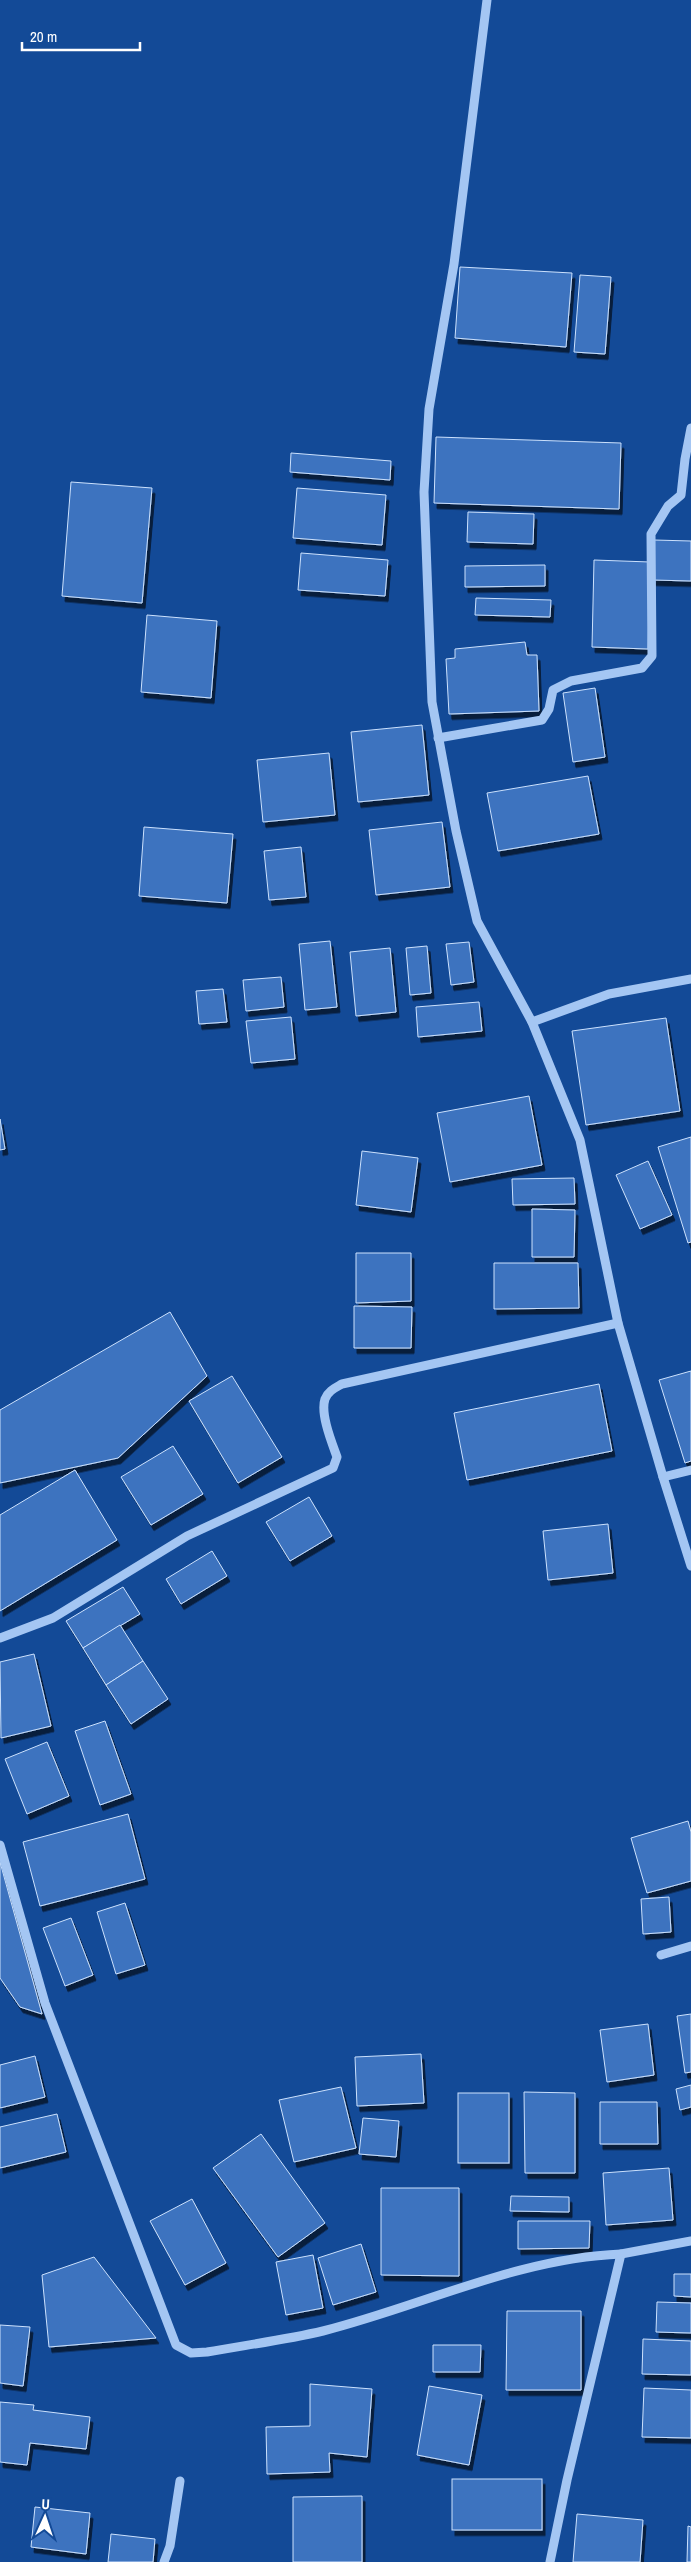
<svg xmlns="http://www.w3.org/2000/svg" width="691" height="2562" viewBox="0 0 691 2562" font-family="'Archivo Narrow',sans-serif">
<defs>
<filter id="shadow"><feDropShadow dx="3" dy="5.5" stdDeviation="0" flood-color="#0009"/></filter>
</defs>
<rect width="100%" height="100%" fill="#134a97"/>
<g fill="#3c73bf" stroke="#cce1fd" filter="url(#shadow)">
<polygon points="460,267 572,273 566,347 455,338"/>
<polygon points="580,275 611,277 605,354 574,352"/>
<polygon points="436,437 621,443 619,509 434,503"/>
<polygon points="291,453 391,461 390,480 290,472"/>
<polygon points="71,482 152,488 142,603 62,596"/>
<polygon points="297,488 386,495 382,545 293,538"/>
<polygon points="468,512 534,514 533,544 467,542"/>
<polygon points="654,540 691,541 691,581 653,580"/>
<polygon points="301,553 388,560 385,596 298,590"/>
<polygon points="594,560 650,562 648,649 592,647"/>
<polygon points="545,565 545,586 465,587 465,566"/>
<polygon points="476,598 551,600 550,617 475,615"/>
<polygon points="147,615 217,621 211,698 141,692"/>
<polygon points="525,642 527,655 537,655 539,711 449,714 446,659 455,658 455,649"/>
<polygon points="595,688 605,757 573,762 563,693"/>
<polygon points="422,725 429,795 358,802 351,732"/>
<polygon points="329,753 335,815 263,822 257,760"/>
<polygon points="588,776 599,834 498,851 487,793"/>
<polygon points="442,822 450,887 376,895 369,830"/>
<polygon points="144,827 233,834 227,903 139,896"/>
<polygon points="301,847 306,897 269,900 264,851"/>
<polygon points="330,941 337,1007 305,1010 299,944"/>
<polygon points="469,942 474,982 451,985 446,944"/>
<polygon points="427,946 431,993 410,995 406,948"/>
<polygon points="390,948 396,1012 356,1016 350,952"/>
<polygon points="281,977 284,1007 246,1011 243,980"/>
<polygon points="223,989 227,1022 199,1024 196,991"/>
<polygon points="479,1002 482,1031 418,1037 416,1007"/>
<polygon points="291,1017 295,1059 251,1063 246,1021"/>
<polygon points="666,1018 680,1111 586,1125 572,1031"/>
<polygon points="529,1096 542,1165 450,1182 437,1113"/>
<polygon points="0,1119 5,1149 0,1150"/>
<polygon points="691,1137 691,1242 688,1243 658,1147"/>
<polygon points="362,1151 418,1158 411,1212 356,1205"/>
<polygon points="648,1161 672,1215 640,1229 616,1175"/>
<polygon points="574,1178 575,1204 513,1205 512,1179"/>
<polygon points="532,1209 575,1210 574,1257 532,1257"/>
<polygon points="356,1253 411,1253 411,1301 356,1303"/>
<polygon points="494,1263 578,1263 579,1308 494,1309"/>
<polygon points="354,1306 412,1307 411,1348 354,1348"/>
<polygon points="170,1312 207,1376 118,1458 0,1483 0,1410"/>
<polygon points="691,1371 691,1461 685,1463 659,1380"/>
<polygon points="232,1376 282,1457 238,1483 189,1401"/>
<polygon points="599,1384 612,1451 467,1480 454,1413"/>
<polygon points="173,1446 203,1494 151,1525 121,1477"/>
<polygon points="75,1470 117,1540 0,1611 0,1515"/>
<polygon points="309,1497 332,1536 290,1561 266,1522"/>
<polygon points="608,1524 613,1573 548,1580 543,1531"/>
<polygon points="212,1551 227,1576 181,1604 166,1579"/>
<polygon points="123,1587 140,1614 83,1648 66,1621"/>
<polygon points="120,1625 143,1661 106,1685 83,1648"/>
<polygon points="34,1654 51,1726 1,1738 0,1662"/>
<polygon points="143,1661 168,1699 131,1724 106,1685"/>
<polygon points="105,1721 131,1794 100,1805 75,1731"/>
<polygon points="47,1742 69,1796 27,1814 5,1759"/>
<polygon points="128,1814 145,1879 40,1906 23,1842"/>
<polygon points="688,1821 691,1832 691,1881 647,1893 631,1838"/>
<polygon points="0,1862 42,2014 20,2007 0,1978"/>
<polygon points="669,1897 671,1932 643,1934 641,1899"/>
<polygon points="125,1903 145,1965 116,1974 97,1912"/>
<polygon points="71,1918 93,1975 65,1986 43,1928"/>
<polygon points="691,2014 691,2072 685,2073 677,2016"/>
<polygon points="648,2024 654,2075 607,2082 600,2030"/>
<polygon points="421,2054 424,2103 357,2106 355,2057"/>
<polygon points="35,2056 45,2097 0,2108 0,2065"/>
<polygon points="691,2085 691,2107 680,2110 676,2089"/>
<polygon points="341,2087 356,2148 294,2162 279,2100"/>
<polygon points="524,2092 575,2093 575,2173 525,2173"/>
<rect x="458" y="2093" width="51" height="70"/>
<polygon points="600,2102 657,2102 658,2144 600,2144"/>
<polygon points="57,2114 66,2152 0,2168 0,2127"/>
<polygon points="363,2118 399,2121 396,2157 359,2154"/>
<polygon points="261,2134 325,2223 278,2257 213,2168"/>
<polygon points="669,2168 673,2220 606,2225 603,2173"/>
<polygon points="381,2188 459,2188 459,2276 381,2275"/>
<polygon points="511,2196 569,2197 569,2212 510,2211"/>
<polygon points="192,2199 226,2263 185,2285 150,2221"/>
<polygon points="518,2221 590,2221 589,2248 518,2249"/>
<polygon points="361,2244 376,2292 333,2305 318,2258"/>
<polygon points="313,2255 323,2308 286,2315 276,2262"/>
<polygon points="94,2257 156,2338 49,2347 42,2275"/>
<polygon points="674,2274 691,2274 691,2297 674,2296"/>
<polygon points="657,2302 691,2303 691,2333 656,2332"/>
<polygon points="507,2311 581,2311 581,2390 506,2390"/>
<polygon points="0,2325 30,2327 23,2386 0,2383"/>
<polygon points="643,2339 691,2341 691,2375 642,2374"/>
<polygon points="433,2345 481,2345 480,2372 433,2372"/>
<polygon points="310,2384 372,2389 367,2457 329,2453 330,2472 267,2474 266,2427 310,2426"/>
<polygon points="429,2386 482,2395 469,2465 417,2455"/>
<polygon points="644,2388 691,2390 691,2438 642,2437"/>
<polygon points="0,2402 34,2405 33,2410 90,2417 86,2449 30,2443 27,2465 0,2462"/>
<rect x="452" y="2479" width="90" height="51"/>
<polygon points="362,2496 362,2562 293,2562 293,2497"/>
<polygon points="35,2507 90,2513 86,2554 31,2547"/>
<polygon points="577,2514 643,2520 640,2562 573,2562"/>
<polygon points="688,2526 691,2527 691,2562 687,2562"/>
<polygon points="111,2534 155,2539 153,2562 108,2562"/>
</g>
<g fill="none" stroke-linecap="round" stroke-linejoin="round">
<g stroke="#a4c6f3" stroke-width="9">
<polyline points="487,0 454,264 429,409 424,492 432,702 456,831 477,921 532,1022 580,1140 618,1323 663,1477 691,1566"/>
<polyline points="438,738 542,720 549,709 553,690 571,681 642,668 652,656 651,534 668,506 681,495 685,459 691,428"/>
<polyline points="532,1022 609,994 691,979"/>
<polyline points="663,1477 691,1470"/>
<path d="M0,1638L53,1618L187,1536L333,1468L337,1457C332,1443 320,1414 325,1399C328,1391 335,1388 342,1384L618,1323"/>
<path d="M0,1845L45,2003L176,2345L191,2353L207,2352C246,2345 285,2340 323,2331C422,2306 518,2258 621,2254"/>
<polyline points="661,1955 691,1946"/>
<polyline points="164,2562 170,2546 180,2481"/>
<polyline points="550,2562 567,2480 621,2254 691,2241"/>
</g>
</g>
<g transform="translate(45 2517) rotate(3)" stroke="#134a97" stroke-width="4" paint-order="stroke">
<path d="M0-4L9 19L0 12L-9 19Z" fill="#ffffff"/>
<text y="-8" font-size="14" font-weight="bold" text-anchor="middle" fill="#ffffff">U</text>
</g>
<path d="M22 42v8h118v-8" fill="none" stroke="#ffffff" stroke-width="2.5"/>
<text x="30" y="42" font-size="15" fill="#ffffff" stroke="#134a97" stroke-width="4" paint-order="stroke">20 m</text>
</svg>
